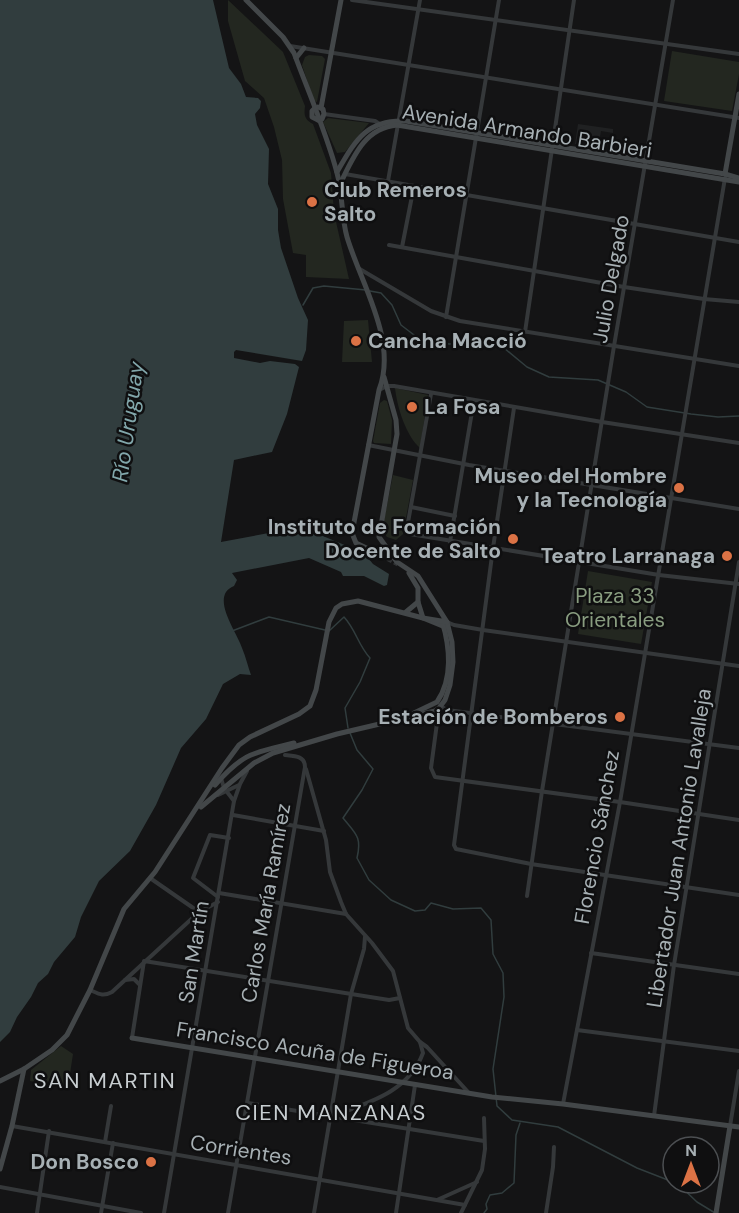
<svg xmlns="http://www.w3.org/2000/svg" width="739" height="1213" viewBox="0 0 739 1213" font-family="'DM Sans',sans-serif">
<rect width="100%" height="100%" fill="#141415"/>
<polygon fill="#202122" points="578,124 613,129 613,133 601,131 598,148 575,144"/>
<g fill="#232720">
<path d="M228,0L283,52L305,106C304,115 304,119 313,124L331,173L334,213L349,279L306,277V255L293,253L283,199L282,160L274,127L264,98L245,81L228,21Z"/>
<polygon points="672,51 739,62 739,74 732,111 664,101"/>
<polygon points="309,55 322,56 325,59 317,102 314,101 302,65 305,57"/>
<polygon points="328,118 369,123 345,152 337,153 323,122"/>
<polygon points="368,320 372,362 342,362 344,321"/>
<path d="M395,388L428,395L420,448C406,436 397,407 395,388Z"/>
<polygon points="384,400 387,401 392,420 391,444 374,443 373,441 380,403"/>
<polygon points="393,475 413,480 403,534 396,540 387,537 382,530"/>
<polygon points="588,571 652,582 641,644 578,634"/>
<polygon points="61,1046 73,1054 68,1087 30,1081 31,1070"/>
</g>
<path fill="#313d3e" d="M0,0H213L229,68L241,84L246,97L258,98L261,101L260,108L255,114L257,125L269,149L268,184L278,209V230L281,248L298,298L308,320L306,350L302,361L236,350L234,352V358L260,363L270,361L295,364L299,367L287,414L272,452L234,460L221,542L301,527L364,553L373,564L389,574L387,585L384,586L364,576H343L341,572L309,558L232,573L237,580L234,586C209,596 237,632 242,648C246,657 248,667 251,675L240,674L223,684L206,719L181,748L156,805L130,851L99,881L81,917L75,937L54,962L48,974L38,983L31,997L17,1017L10,1032L0,1042Z"/>
<g fill="none" stroke-linecap="round" stroke-linejoin="round">
<g stroke="#313d3e" stroke-width="1.5">
<polyline points="370,291 381,293 392,305 401,325 418,338 449,344 482,343 504,348 527,367 549,377 598,380 626,392 647,407 691,414 718,417 739,416"/>
<polyline points="303,305 313,288 324,286 366,290"/>
<polyline points="232,631 269,617 325,630"/>
<path d="M329,631L344,617C356,630 358,645 370,658L360,682L345,708L348,728"/>
<path d="M350,733L357,750L373,769L362,790L343,818C356,834 362,837 357,858L369,880L391,900L415,911L425,910L431,903L453,909L481,908L491,920L493,954L503,973L504,997L493,1069L497,1106L512,1120L558,1127L637,1168L673,1182"/>
<polyline points="677,1183 697,1202 715,1213"/>
<polyline points="484,1213 487,1209 486,1204 490,1195 502,1193 514,1183 516,1135 520,1123"/>
</g>
<polyline stroke="#313335" stroke-width="5" stroke-dasharray="5 2.5" stroke-linecap="butt" points="381,555 398,564"/>
<g stroke="#35383a" stroke-width="4">
<polyline points="352,0 739,54"/>
<polyline points="290,46 739,118"/>
<polyline points="324,114 375,121 381,125"/>
<polyline points="345,174 739,242"/>
<polyline points="388,181 420,0"/>
<polyline points="389,245 624,287 704,299 739,302"/>
<polyline points="402,247 414,186"/>
<polyline points="358,268 431,311 460,321 739,366"/>
<polyline points="446,317 499,0"/>
<polyline points="525,332 574,0"/>
<polyline points="379,390 387,386 394,386 602,422 739,443"/>
<polyline points="431,394 407,528 410,534 659,575 739,584"/>
<polyline points="514,408 493,548 454,845 456,849 531,864 739,895"/>
<polyline points="368,445 469,465 739,509"/>
<polyline points="411,507 455,516"/>
<polyline points="450,542 474,400"/>
<polyline points="447,622 454,625 483,630 739,666"/>
<polyline points="440,706 447,710 739,748"/>
<polyline points="439,708 431,768 435,777 620,802 739,820"/>
<path d="M306,769L326,840L330,872L341,902L346,914L372,943L393,971L408,1028L420,1042L423,1053C408,1093 367,1103 330,1117"/>
<polyline points="221,778 224,788 234,801"/>
<polyline points="218,795 239,785"/>
<polyline points="233,815 324,831"/>
<polyline points="150,878 199,912"/>
<polyline points="219,893 346,914"/>
<polyline points="527,896 542,791 614,346 673,0"/>
<polyline points="218,897 193,878 210,835 229,838"/>
<polyline points="591,953 739,974"/>
<polyline points="125,980 134,979 139,984"/>
<path d="M90,990C99,994 103,997 112,992L199,912L218,902"/>
<polyline points="577,1030 739,1051"/>
<polyline points="132,1038 144,961 389,1000 400,998"/>
<polyline points="420,1042 427,1047 469,1093"/>
<polyline points="248,1103 484,1141"/>
<polyline points="563,1104 620,802 725,178"/>
<polyline points="654,1116 674,965 739,562"/>
<polyline points="12,1126 465,1205"/>
<polyline points="730,1126 739,1071"/>
<polyline points="105,1142 111,1106"/>
<polyline points="0,1187 141,1213"/>
<polyline points="437,1200 477,1182"/>
<polyline points="37,1213 49,1131"/>
<polyline points="101,1213 113,1143"/>
<polyline points="164,1213 234,801 240,784 247,771"/>
<path d="M228,1213L305,767C305,756 295,756 285,755"/>
<polyline points="314,1213 351,994 364,949 365,937"/>
<polyline points="396,1213 415,1085"/>
<polyline points="461,1213 482,1170 485,1149 484,1118"/>
<polyline points="546,1213 553,1167 554,1147"/>
</g>
<g stroke="#434749" stroke-width="5">
<path d="M246,0L283,37L294,53C308,91 327,134 337,173C343,194 341,216 347,237C361,284 398,341 379,390L352,533L356,543L381,555"/>
<polyline points="296,58 304,48"/>
<polyline points="318,107 323,109 324,114 322,119 318,120"/>
<polyline points="315,108 312,111 312,117 318,120"/>
<polyline points="321,108 341,0"/>
<path d="M337,172C355,141 366,119 406,121L725,174L739,178"/>
<polyline points="725,174 739,94"/>
<path d="M340,184C353,158 364,128 397,125L739,182"/>
<polyline points="418,602 423,618 445,627"/>
<polyline points="406,612 418,602 418,588 409,573"/>
<path d="M414,713L437,702C453,679 450,647 442,621"/>
<path d="M215,785C244,752 253,753 294,743"/>
<polyline points="201,807 254,763 273,753 337,734 435,711 439,708 445,700 450,685 453,662 452,642 447,622 418,576 397,562 379,537 397,434 396,420 384,377"/>
<polyline points="132,1038 492,1097 563,1104 739,1127"/>
<polyline points="0,1081 24,1069 52,1050 67,1035 90,990 124,909 155,872 222,768 239,745 250,737 299,714 310,706 316,690 329,622 336,608 342,604 358,601 423,618 447,622"/>
<polyline points="0,1169 12,1126 24,1069"/>
<polyline points="716,1213 730,1126"/>
</g>
</g>
<g fill="#db7245" stroke="#0f0f10" stroke-width="2">
<circle cx="312" cy="202" r="6"/>
<circle cx="356" cy="341" r="6"/>
<circle cx="412" cy="407" r="6"/>
<circle cx="679" cy="488" r="6"/>
<circle cx="513" cy="539" r="6"/>
<circle cx="727" cy="556" r="6"/>
<circle cx="620" cy="717" r="6"/>
<circle cx="151" cy="1162" r="6"/>
</g>
<g text-anchor="middle" dominant-baseline="central" stroke-width="5" stroke-linejoin="round" paint-order="stroke">
<g font-size="21" fill="#a7b0b4" stroke="#0f0f10">
<text transform="translate(527 131) rotate(9)">Avenida Armando Barbieri</text>
<text transform="translate(611 279) rotate(-80)">Julio Delgado</text>
<text transform="translate(597 837) rotate(-80)">Florencio Sánchez</text>
<text transform="translate(679 848) rotate(-81)">Libertador Juan Antonio Lavalleja</text>
<text transform="translate(266 903) rotate(-80)">Carlos María Ramírez</text>
<text transform="translate(194 952) rotate(-81)">San Martín</text>
<text transform="translate(315 1051) rotate(9)">Francisco Acuña de Figueroa</text>
<text transform="translate(241 1150) rotate(9)">Corrientes</text>
</g>
<g font-size="21" font-weight="bold" fill="#a7b0b4" stroke="#0f0f10" text-anchor="end">
<text x="324" y="190" text-anchor="start">Club Remeros<tspan x="324" dy="24">Salto</tspan></text>
<text x="368" y="341" text-anchor="start">Cancha Macció</text>
<text x="424" y="407" text-anchor="start">La Fosa</text>
<text x="667" y="476">Museo del Hombre<tspan x="667" dy="24">y la Tecnología</tspan></text>
<text x="501" y="527">Instituto de Formación<tspan x="501" dy="24">Docente de Salto</tspan></text>
<text x="715" y="556">Teatro Larranaga</text>
<text x="608" y="717">Estación de Bomberos</text>
<text x="139" y="1162">Don Bosco</text>
</g>
<g font-size="21" fill="#899d80" stroke="#0f0f10">
<text x="615" y="596">Plaza 33<tspan x="615" dy="24">Orientales</tspan></text>
</g>
<g font-size="22" font-style="italic" fill="#82a7ab" stroke="#0f0f10">
<text transform="translate(128 422) rotate(-82)">Río Uruguay</text>
</g>
<g font-size="22" letter-spacing="1.5" fill="#c7cdd0" stroke="#0f0f10">
<text x="105" y="1080">SAN MARTIN</text>
<text x="331" y="1112">CIEN MANZANAS</text>
</g>
</g>
<g transform="translate(691 1165)"><circle r="28" fill="#0f0f10" stroke="#4c4f52" stroke-width="1.5"/>
<path d="M0-4.5L10 22L0 15L-10 22Z" fill="#db7245"/>
<text y="-9" font-size="16" font-weight="bold" text-anchor="middle" fill="#a7b0b4">N</text>
</g>
</svg>
